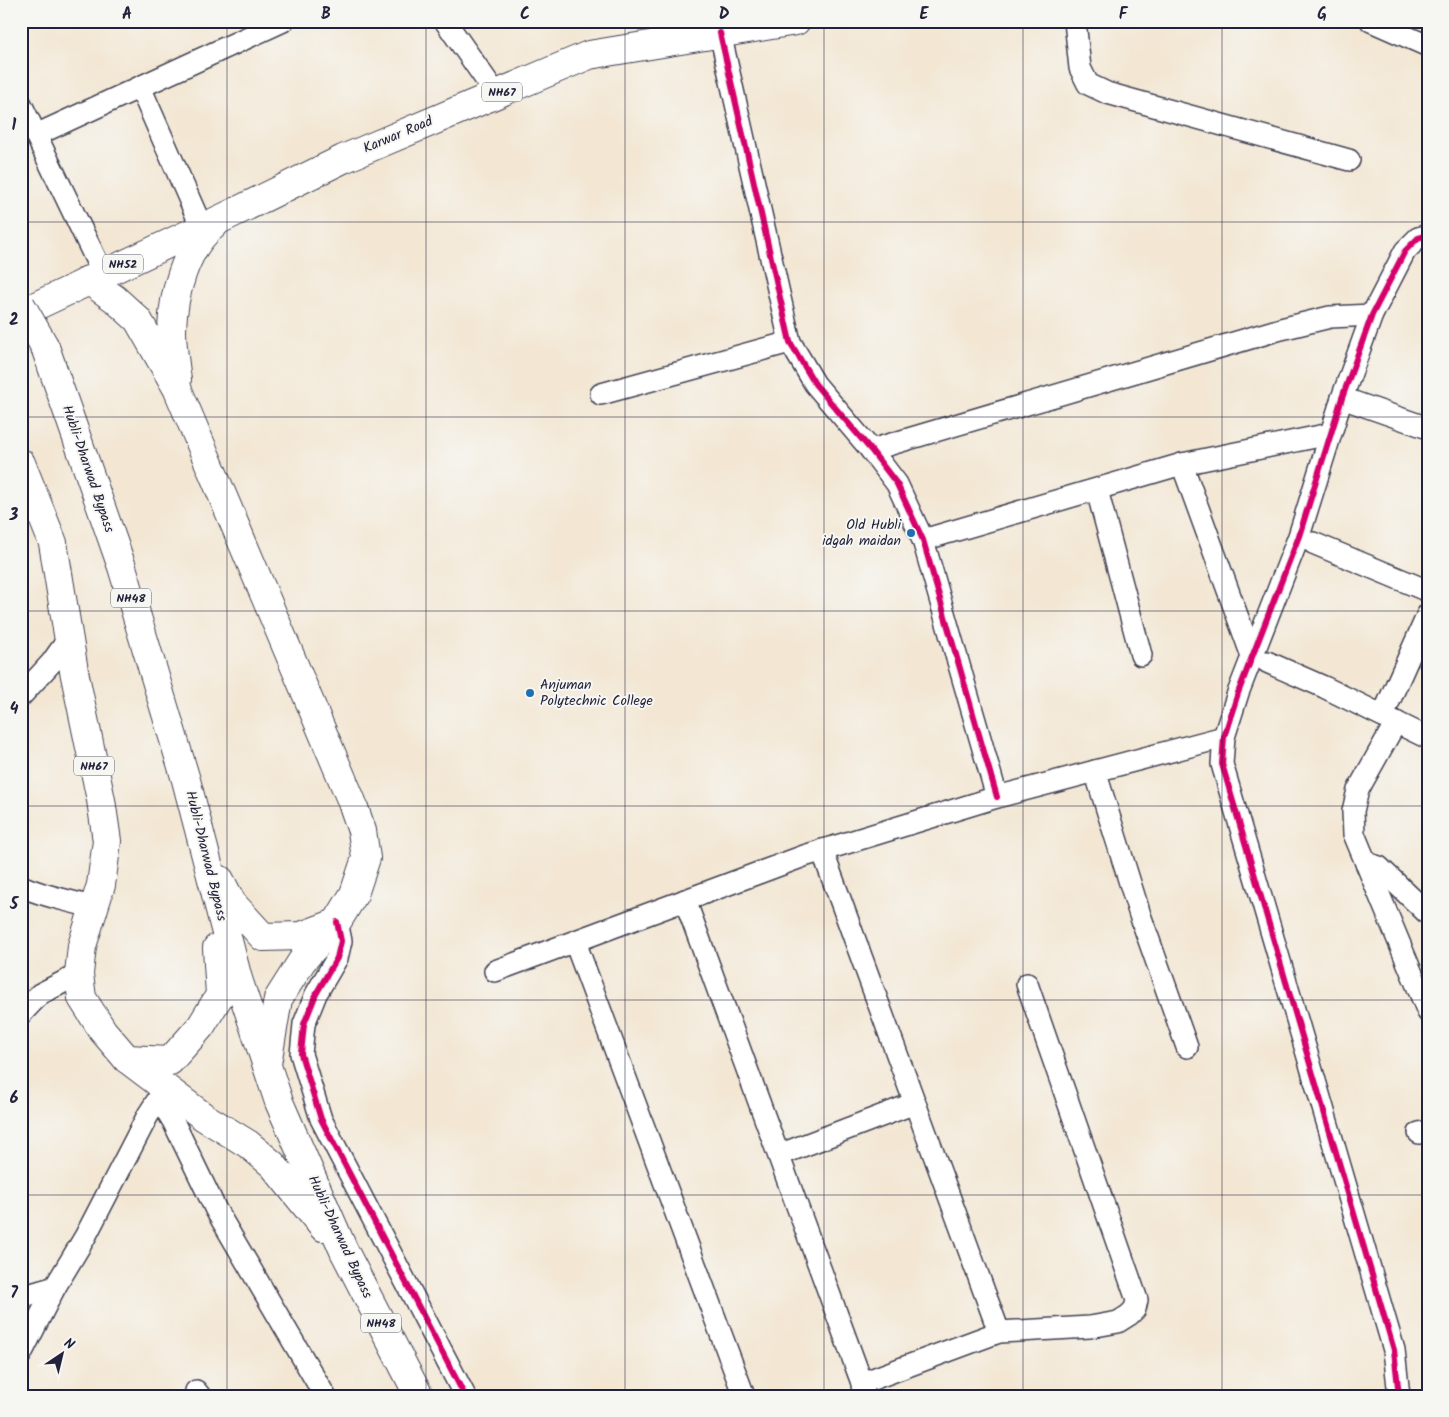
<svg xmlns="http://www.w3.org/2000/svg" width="1449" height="1417" viewBox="0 0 1449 1417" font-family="Kalam,sans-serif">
<rect width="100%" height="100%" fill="#f6f6f2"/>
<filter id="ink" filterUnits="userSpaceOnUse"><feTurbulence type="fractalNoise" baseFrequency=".02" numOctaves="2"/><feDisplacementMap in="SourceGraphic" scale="10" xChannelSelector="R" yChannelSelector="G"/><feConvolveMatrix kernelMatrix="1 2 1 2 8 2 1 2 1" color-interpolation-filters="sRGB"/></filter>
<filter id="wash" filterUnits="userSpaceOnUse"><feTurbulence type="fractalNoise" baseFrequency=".0096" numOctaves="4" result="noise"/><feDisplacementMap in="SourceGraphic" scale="20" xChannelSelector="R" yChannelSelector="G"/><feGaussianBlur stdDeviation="1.12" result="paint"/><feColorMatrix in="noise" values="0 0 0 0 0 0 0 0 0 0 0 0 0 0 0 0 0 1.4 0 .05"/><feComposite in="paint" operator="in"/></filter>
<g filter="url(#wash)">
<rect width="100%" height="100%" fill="#f3e7d4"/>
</g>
<g filter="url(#ink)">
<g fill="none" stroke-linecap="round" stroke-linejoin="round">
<g stroke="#414052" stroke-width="24">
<g id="minor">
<polyline points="445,21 496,94"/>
<polyline points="1075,21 1080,68 1088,84 1107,93 1349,160"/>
<polyline points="1371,21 1428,46"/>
<polyline points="720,33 790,342 815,384 871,450 897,484 923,540 997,797"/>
<polyline points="140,87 202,228"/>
<polyline points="21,104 103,274"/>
<polyline points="36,135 283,21"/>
<polyline points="601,394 790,342"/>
<polyline points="1342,398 1428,428"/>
<polyline points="871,450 1281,329 1330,317 1372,315"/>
<polyline points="1182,464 1253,659"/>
<polyline points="1097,490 1141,655"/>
<polyline points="923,540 1182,464 1330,434"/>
<polyline points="1313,543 1428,591"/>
<polyline points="1267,662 1324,687 1428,738"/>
<polyline points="21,696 52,662 69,638"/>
<polyline points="1383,715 1428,614"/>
<polyline points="1396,722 1358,790 1353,811 1354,834 1428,1012"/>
<polyline points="1095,771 1140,915 1187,1047"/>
<polyline points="822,850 999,1332"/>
<polyline points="1366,863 1379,867 1428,914"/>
<path d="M21,886C45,897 69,900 94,908"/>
<polyline points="685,900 862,1383 863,1396"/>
<polyline points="337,922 341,941 337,958 316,994 304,1024 301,1054 321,1119 465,1396"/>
<polyline points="575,942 744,1396"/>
<polyline points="495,971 804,856 997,797 1224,737"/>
<polyline points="21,1014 40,994 79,974"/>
<polyline points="160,1085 159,1098 173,1121 216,1210 325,1396"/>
<polyline points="1419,1133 1428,1131"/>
<polyline points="779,1155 915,1103"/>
<polyline points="21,1297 55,1287"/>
<polyline points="21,1354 55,1287 85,1237 148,1115 159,1098"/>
<polyline points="862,1383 999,1332 1090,1327 1118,1322 1129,1315 1135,1309 1137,1300 1027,984"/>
<polyline points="196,1391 200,1396"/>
<polyline points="1399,1396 1394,1350 1222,764 1224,737 1238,693 1299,536 1342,398 1372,315 1405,251 1418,238 1428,235"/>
</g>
</g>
<g stroke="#414052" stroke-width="30">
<g id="highway">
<polyline points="88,280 115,299 138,320 177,388 352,802 362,831 366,858 354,894 337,922 302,961 278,999 267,1064"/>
<polyline points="21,313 225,217 343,159 589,55 796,21"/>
<polyline points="45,347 122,567 186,780 238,979 279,1102 344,1251 419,1396"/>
<path d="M177,380C175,364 172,347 172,330C173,295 185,247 214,225"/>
<polyline points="21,463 53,543 74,671 101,800 107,841 101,885 82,946 79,974 82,998 103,1031 127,1059 204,1117 248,1144 273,1165 323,1227"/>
<polyline points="220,880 232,903 263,937 301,936 333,924"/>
<polyline points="127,1059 170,1061 201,1026 220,995 217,948"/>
</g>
</g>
<use href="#minor" stroke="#fff" stroke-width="21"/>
<use href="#highway" stroke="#fff" stroke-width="28"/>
<g stroke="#414052" stroke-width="30" stroke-linecap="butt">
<polyline id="highway-bridge" points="21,305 45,347"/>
</g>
<use href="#highway-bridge" stroke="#fff" stroke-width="28"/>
<g stroke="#f6f6f2" stroke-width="9">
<g id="cycleway">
<polyline points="720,33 790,342 815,384 871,450 897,484 923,540 997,797"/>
<polyline points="337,922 341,941 337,958 316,994 304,1024 301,1054 321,1119 465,1396"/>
<polyline points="1399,1396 1394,1350 1222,764 1224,737 1238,693 1299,536 1342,398 1372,315 1405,251 1418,238 1428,235"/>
</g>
</g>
<use href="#cycleway" stroke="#d6006c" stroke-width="6"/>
</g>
</g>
<path fill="none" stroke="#22223b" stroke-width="1" stroke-opacity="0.55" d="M227,21V1396M426,21V1396M625,21V1396M824,21V1396M1023,21V1396M1222,21V1396M21,222H1428M21,417H1428M21,611H1428M21,806H1428M21,1000H1428M21,1195H1428"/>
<g fill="#1f6fb2" stroke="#f6f6f2" stroke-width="2">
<circle cx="911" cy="533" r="5"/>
<circle cx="530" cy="693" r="5"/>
</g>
<g text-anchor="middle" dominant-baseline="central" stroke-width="4" stroke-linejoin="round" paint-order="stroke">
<g fill="#f6f6f2" stroke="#626272" stroke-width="1">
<rect x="482" y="82.5" width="40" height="19" rx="4"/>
<rect x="103" y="254.5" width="40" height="19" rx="4"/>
<rect x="111" y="588.5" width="40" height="19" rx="4"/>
<rect x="74" y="756.5" width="40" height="19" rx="4"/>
<rect x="361" y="1313.5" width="40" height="19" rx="4"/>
</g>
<g font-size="12" font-weight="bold" fill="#22223b">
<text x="502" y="92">NH67</text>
<text x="123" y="264">NH52</text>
<text x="131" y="598">NH48</text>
<text x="94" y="766">NH67</text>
<text x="381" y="1323">NH48</text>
</g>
<g font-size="14" fill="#22223b" stroke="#f6f6f2">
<text transform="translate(398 135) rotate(-23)">Karwar Road</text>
<text transform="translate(88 469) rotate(71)">Hubli-Dharwad Bypass</text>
<text transform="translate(206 856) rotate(76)">Hubli-Dharwad Bypass</text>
<text transform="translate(340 1237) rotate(65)">Hubli-Dharwad Bypass</text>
</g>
<g font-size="14" fill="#22223b" stroke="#f6f6f2" text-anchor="end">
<text x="901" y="525">Old Hubli<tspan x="901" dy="16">idgah maidan</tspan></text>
<text x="540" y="685" text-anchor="start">Anjuman<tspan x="540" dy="16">Polytechnic College</tspan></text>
</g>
</g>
<rect width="1449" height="1417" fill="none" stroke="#f6f6f2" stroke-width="55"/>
<g transform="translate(62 1354) rotate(35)" stroke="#f6f6f2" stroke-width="4" paint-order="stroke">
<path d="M0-4L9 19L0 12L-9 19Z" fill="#22223b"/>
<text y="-8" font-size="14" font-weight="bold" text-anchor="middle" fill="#22223b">N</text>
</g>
<rect x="28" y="28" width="1394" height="1362" fill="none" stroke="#22223b" stroke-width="2"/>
<g font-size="16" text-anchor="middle" font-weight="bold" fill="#22223b">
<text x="127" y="19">A</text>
<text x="326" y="19">B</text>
<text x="525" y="19">C</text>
<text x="724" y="19">D</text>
<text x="924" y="19">E</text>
<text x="1123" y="19">F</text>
<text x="1322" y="19">G</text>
<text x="14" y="130">1</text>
<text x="14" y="325">2</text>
<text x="14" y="520">3</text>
<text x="14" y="714">4</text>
<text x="14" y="909">5</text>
<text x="14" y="1103">6</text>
<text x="14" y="1298">7</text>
</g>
</svg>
